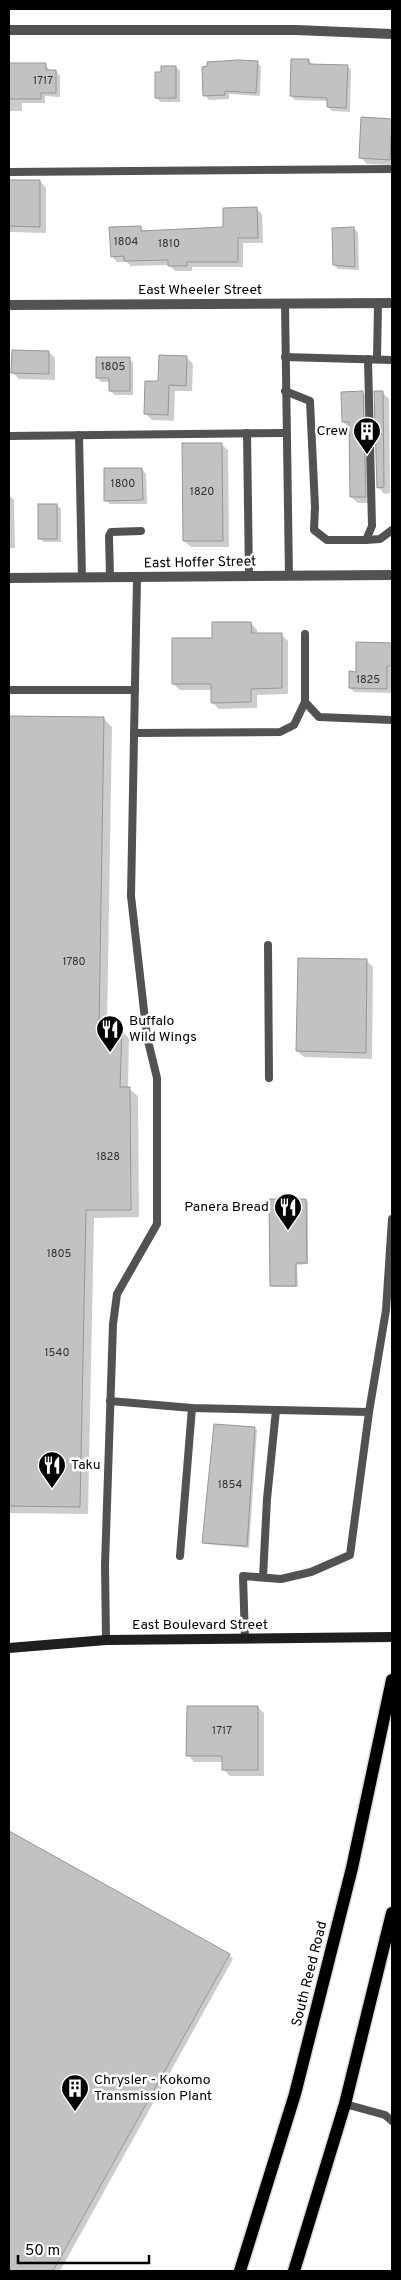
<svg xmlns="http://www.w3.org/2000/svg" width="401" height="2280" viewBox="0 0 401 2280" font-family="Overpass,sans-serif">
<rect width="100%" height="100%" fill="#fff"/>
<g fill="#0003">
<polygon points="308,60 313,65 347,66 351,70 350,112 332,111 328,107 328,101 295,100 291,96"/>
<polygon points="257,62 261,67 260,96 229,94 229,99 209,100 205,95"/>
<polygon points="9,63 46,65 50,71 56,71 60,76 60,97 45,96 45,103 22,103 22,111 9,111"/>
<polygon points="176,67 180,71 180,102 161,102 156,98"/>
<polygon points="362,118 392,120 392,165 367,164 361,158"/>
<polygon points="9,181 40,181 46,188 46,233 9,232"/>
<polygon points="257,209 262,214 263,243 243,243 243,267 192,267 192,271 175,271 169,265 131,266 127,262 117,262 112,256 140,227 145,232 224,228"/>
<polygon points="354,228 358,233 359,270 338,269 334,265"/>
<polygon points="49,352 55,358 55,380 19,379 13,373"/>
<polygon points="186,357 193,364 192,391 175,391 174,421 152,420 146,414 160,383"/>
<polygon points="129,358 133,363 133,395 115,395 110,391 110,382 101,382 97,377"/>
<polygon points="382,392 389,399 390,493 384,494 378,487"/>
<polygon points="363,393 369,399 372,503 358,503 351,497 349,428 343,422"/>
<polygon points="221,444 228,450 229,547 191,547 184,541"/>
<polygon points="142,469 146,474 147,504 110,504 105,500"/>
<polygon points="9,495 14,500 15,548 9,548"/>
<polygon points="57,505 61,509 61,542 44,542 39,538"/>
<polygon points="251,623 257,630 257,634 281,634 288,641 288,694 257,695 257,708 219,709 212,702 212,690 180,690 173,684 213,639"/>
<polygon points="358,643 392,644 391,693 354,692 350,688 357,673"/>
<polygon points="9,717 104,719 112,727 107,1029 121,1030 129,1038 128,1088 138,1096 139,1217 94,1218 88,1514 9,1513"/>
<polygon points="367,961 373,967 372,1059 304,1057 297,1051"/>
<polygon points="306,1200 308,1202 308,1264 297,1265 298,1287 273,1287 271,1285"/>
<polygon points="255,1429 257,1430 249,1548 205,1544 203,1542"/>
<polygon points="257,1707 264,1713 264,1776 230,1776 223,1769 224,1762 194,1762 188,1755"/>
<polygon points="9,1832 229,1955 233,1959 60,2271 9,2271"/>
</g>
<g fill="#c2c2c2" stroke="#969696">
<polygon points="291,59 309,59 309,64 348,65 346,108 327,107 327,98 290,96"/>
<polygon points="238,60 258,61 256,93 225,91 225,95 203,96 202,67 207,66 207,62"/>
<polygon points="9,63 46,63 46,70 56,70 56,93 41,93 41,99 9,99"/>
<polygon points="161,66 176,66 176,98 155,98 155,72 161,72"/>
<polygon points="361,117 392,119 390,160 359,158"/>
<polygon points="9,180 40,180 40,227 9,226"/>
<polygon points="257,207 258,238 238,238 238,262 187,262 187,266 168,266 168,260 124,261 124,256 111,257 109,227 141,226 141,231 223,227 223,208"/>
<polygon points="354,227 355,267 333,265 332,228"/>
<polygon points="12,350 49,351 49,374 11,373"/>
<polygon points="159,355 187,356 186,386 169,385 168,415 144,414 145,381 158,381"/>
<polygon points="96,357 130,357 130,391 109,391 109,378 96,378"/>
<polygon points="363,391 366,497 350,497 349,422 342,422 341,392"/>
<polygon points="374,391 383,391 384,487 377,488"/>
<polygon points="182,443 222,443 223,541 183,541"/>
<polygon points="104,468 142,468 143,500 104,501"/>
<rect x="38" y="504" width="19" height="35"/>
<polygon points="212,622 251,622 252,633 282,633 282,688 251,689 251,702 211,703 211,684 172,684 172,638 212,638"/>
<polygon points="356,642 392,643 392,666 387,666 387,689 349,688 349,671 356,672"/>
<polygon points="9,716 104,717 99,1028 122,1029 120,1087 130,1087 131,1210 86,1210 80,1507 9,1506"/>
<polygon points="298,958 367,959 366,1053 296,1051"/>
<polygon points="269,1199 306,1199 307,1263 296,1263 296,1286 270,1286"/>
<polygon points="214,1424 255,1427 247,1546 202,1543"/>
<polygon points="187,1706 258,1706 258,1770 222,1770 222,1756 186,1756"/>
<polygon points="9,1831 230,1954 53,2271 9,2271"/>
</g>
<g fill="none" stroke-linecap="round" stroke-linejoin="round">
<g stroke="#dbdbdb" stroke-width="15">
<g id="primary">
<polyline points="240,2271 295,2094 352,1868 392,1680"/>
<polyline points="294,2271 345,2104 392,1913"/>
</g>
</g>
<g stroke="#525252" stroke-width="8">
<polyline points="9,172 392,169"/>
<polyline points="285,304 289,576"/>
<polyline points="285,357 392,360"/>
<polyline points="377,359 378,303"/>
<polyline points="285,391 310,401 315,507 314,530 327,540 366,540 372,526 368,359"/>
<polyline points="247,433 249,576"/>
<polyline points="79,435 82,578"/>
<polyline points="9,436 285,433"/>
<polyline points="366,540 380,539 392,530"/>
<polyline points="110,577 109,536 111,532 141,531"/>
<polyline points="305,634 305,702 319,717 392,720"/>
<polyline points="9,690 135,690"/>
<polyline points="134,733 280,732 294,725 305,702"/>
<polyline points="268,945 269,1078"/>
<polyline points="110,1401 192,1408 369,1412 350,1555 311,1572 281,1579 243,1576 245,1639"/>
<polyline points="369,1412 386,1310 392,1219"/>
<polyline points="180,1556 192,1408"/>
<polyline points="263,1577 267,1499 276,1410"/>
<polyline points="106,1640 105,1565 113,1324 117,1294 157,1224 157,1078 147,1037 131,896 137,578"/>
<polyline points="345,2104 385,2115 392,2121"/>
</g>
<g stroke="#525252" stroke-width="10">
<polyline points="9,30 296,30 392,34"/>
<polyline points="9,305 392,303"/>
<polyline points="9,578 392,575"/>
</g>
<polyline stroke="#1f1f1f" stroke-width="10" points="9,1648 106,1640 392,1637"/>
<use href="#primary" stroke="#000" stroke-width="12"/>
</g>
<defs>
<g id="building-pin" transform="scale(1.4375)"><path d="M0 17L-7.5 6A9.5 9.5 0 1 1 7.5 6Z" fill="#000" stroke="#fff"/><path d="M-4-6H4V6H1V3H-1V6H-4ZM-2.5-4.3h1.7v1.8h-1.7ZM.8-4.3h1.7v1.8H.8ZM-2.5-1h1.7V.8h-1.7ZM.8-1h1.7V.8H.8Z" fill="#fff"/></g>
<g id="restaurant-pin" transform="scale(1.4375)"><path d="M0 17L-7.5 6A9.5 9.5 0 1 1 7.5 6Z" fill="#000" stroke="#fff"/><path d="M-5-6h1v4h1v-4h1v4h1v-4h1v5L-1.5 .5V6h-2V.5L-5-1ZM5-6V6H3V1.5H1.5Q1.5-4 5-6Z" fill="#fff"/></g>
</defs>
<g fill-rule="evenodd">
<use href="#building-pin" x="367" y="431"/>
<use href="#restaurant-pin" x="110" y="1029"/>
<use href="#restaurant-pin" x="288" y="1207"/>
<use href="#restaurant-pin" x="52" y="1465"/>
<use href="#building-pin" x="75" y="2088"/>
</g>
<g text-anchor="middle" dominant-baseline="central" stroke-width="5" stroke-linejoin="round" paint-order="stroke">
<g font-size="11" fill="#303030">
<text x="43" y="81">1717</text>
<text x="126" y="242">1804</text>
<text x="169" y="244">1810</text>
<text x="113" y="367">1805</text>
<text x="123" y="484">1800</text>
<text x="202" y="492">1820</text>
<text x="368" y="680">1825</text>
<text x="74" y="962">1780</text>
<text x="108" y="1157">1828</text>
<text x="59" y="1254">1805</text>
<text x="57" y="1353">1540</text>
<text x="230" y="1485">1854</text>
<text x="222" y="1731">1717</text>
</g>
<g font-size="14" fill="#000" stroke="#fff">
<text x="200" y="290">East Wheeler Street</text>
<text transform="translate(200 563) rotate(-1)">East Hoffer Street</text>
<text x="200" y="1625">East Boulevard Street</text>
<text transform="translate(310 1974) rotate(-76)">South Reed Road</text>
</g>
<g font-size="14" fill="#000" stroke="#fff" text-anchor="start">
<text x="348" y="431" text-anchor="end">Crew</text>
<text x="129" y="1021">Buffalo<tspan x="129" dy="16">Wild Wings</tspan></text>
<text x="269" y="1207" text-anchor="end">Panera Bread</text>
<text x="71" y="1465">Taku</text>
<text x="94" y="2080">Chrysler - Kokomo<tspan x="94" dy="16">Transmission Plant</tspan></text>
</g>
</g>
<rect width="401" height="2280" fill="none" stroke="#000000" stroke-width="20"/>
<path d="M18 2255v8h131v-8" fill="none" stroke="#000000" stroke-width="2.5"/>
<text x="25" y="2255" font-size="15" fill="#000000" stroke="#ffffff" stroke-width="4" paint-order="stroke">50 m</text>
</svg>
